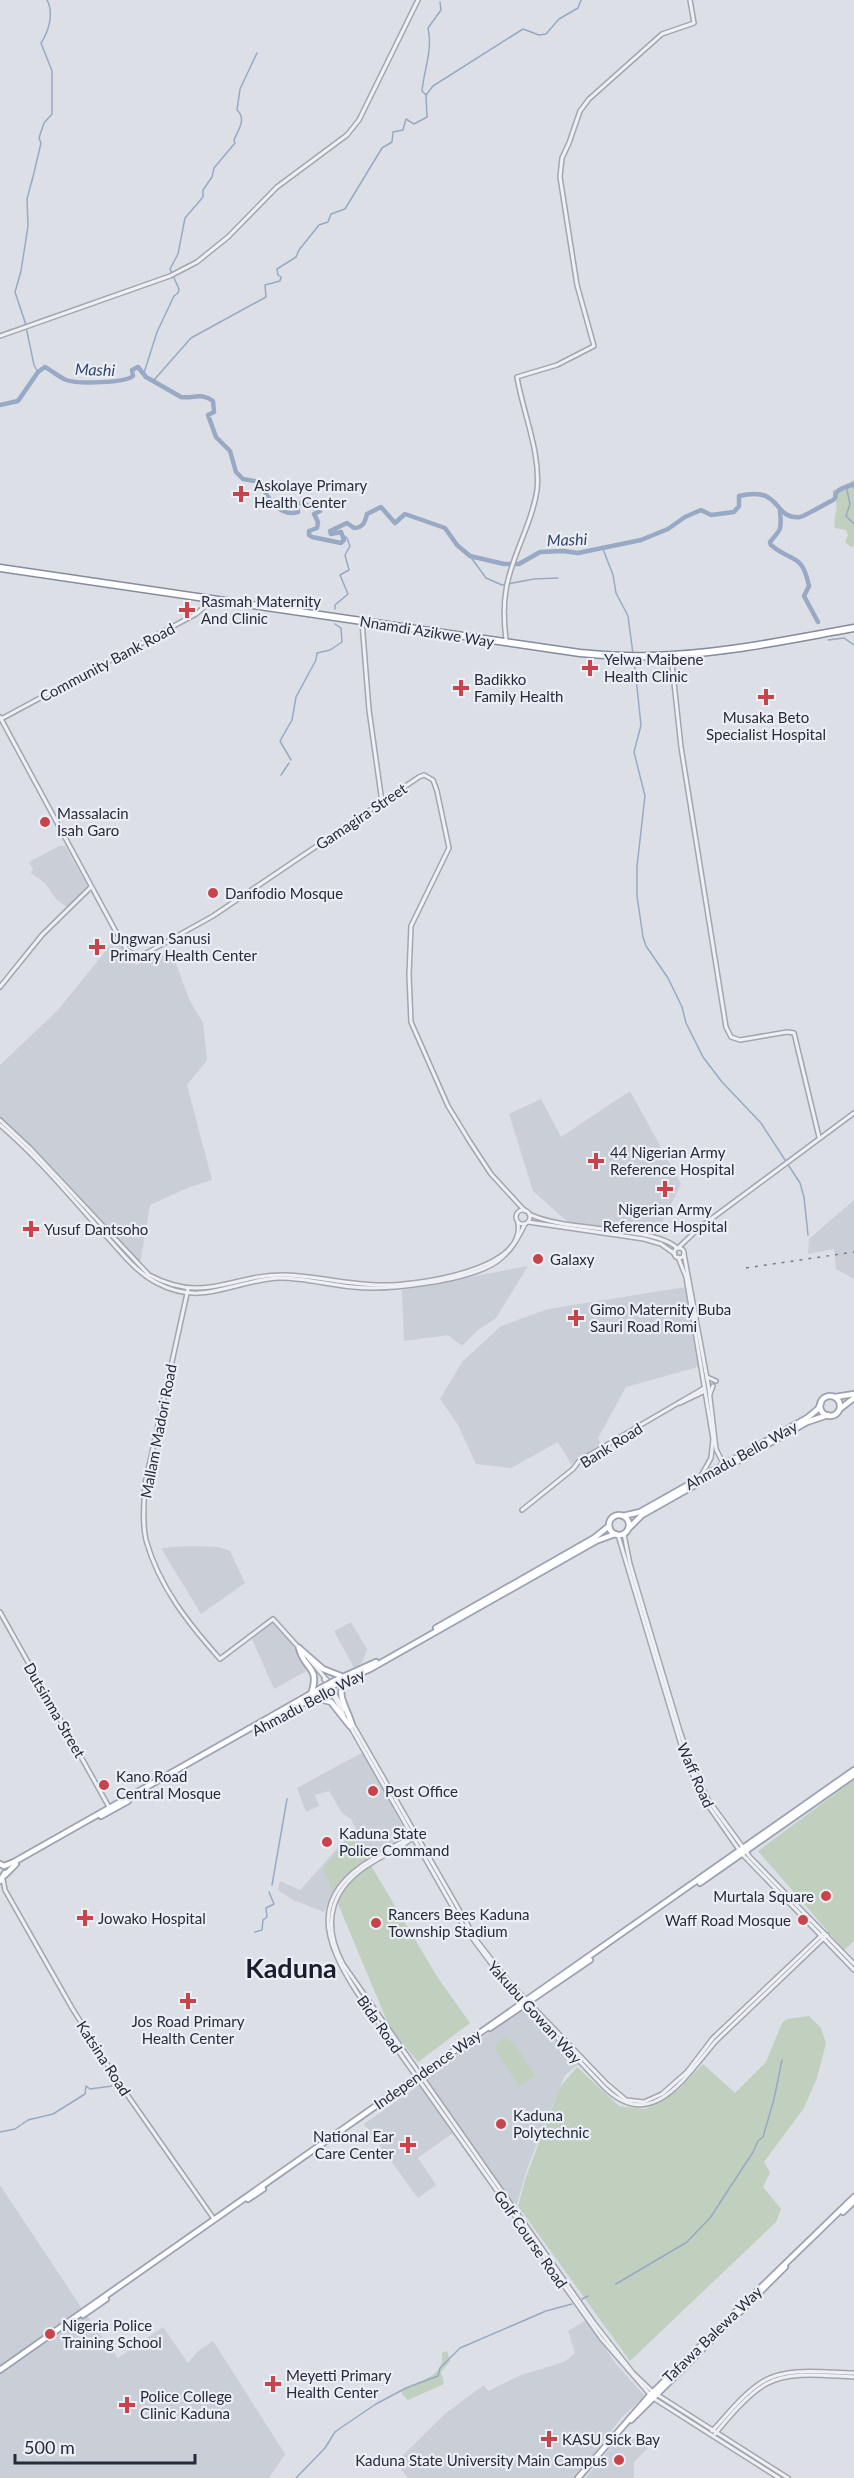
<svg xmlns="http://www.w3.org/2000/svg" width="854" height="2478" viewBox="0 0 854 2478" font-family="Lato,sans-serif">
<rect width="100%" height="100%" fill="#dcdfe6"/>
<g fill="#caced7">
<polygon points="59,846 65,846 88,887 67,907 56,899 45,883 31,873 33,869 29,862"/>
<polygon points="117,937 136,965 171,950 189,999 203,1023 207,1060 187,1085 212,1180 190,1187 150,1205 140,1264 0,1120 0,1065 58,1010"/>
<polygon points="630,1091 681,1184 656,1235 569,1223 533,1191 509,1114 541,1099 561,1137"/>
<polygon points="854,1200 854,1279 836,1269 834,1249 808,1254 809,1239"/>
<polygon points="528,1266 496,1318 478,1330 462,1346 448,1335 404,1341 402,1290"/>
<polygon points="686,1287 698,1367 626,1387 598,1438 601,1444 571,1464 558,1442 511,1468 476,1464 458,1425 440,1399 462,1362 501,1326 548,1309"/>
<polygon points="191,1546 219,1547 230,1551 245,1583 201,1614 161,1548"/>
<polygon points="274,1621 310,1669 274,1689 251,1637"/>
<polygon points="351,1622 367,1649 362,1663 354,1668 334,1631"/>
<polygon points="363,1752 408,1836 359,1864 346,1875 332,1895 324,1912 293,1900 278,1890 280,1881 300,1890 346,1839 357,1832 351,1819 342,1813 329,1791 315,1795 319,1806 306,1812 297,1788"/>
<polygon points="523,2009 530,2011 579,2064 565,2075 528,2166 516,2207 427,2081 428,2075"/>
<polygon points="419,2085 454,2132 418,2158 436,2185 418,2198 364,2124"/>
<polygon points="0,2185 83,2310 118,2358 163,2327 188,2363 198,2351 213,2341 285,2454 269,2478 0,2478"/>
<polygon points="586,2320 616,2364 645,2396 621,2418 576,2478 408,2478 396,2462 446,2413 484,2385 488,2391 521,2375 564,2362 575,2353 568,2331"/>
<polygon points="634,2438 638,2438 648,2448 634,2462 634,2478 586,2478 617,2440 624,2447"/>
</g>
<g fill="#c0cfbe">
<path d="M854,480V546L851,547L845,542L848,535L846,530L835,528C832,513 842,511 832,491Z"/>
<polygon points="854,1780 854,1941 844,1950 758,1851"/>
<polygon points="352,1834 438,1978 470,2023 418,2062 390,2028 323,1868"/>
<polygon points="809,2016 821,2028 826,2043 817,2078 804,2108 764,2162 770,2173 763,2187 781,2209 776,2222 630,2361 518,2206 526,2177 560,2087 577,2067 619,2106 645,2109 658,2104 680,2088 703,2064 735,2093 766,2062 782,2023 787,2019"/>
<polygon points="504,2038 514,2043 535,2076 519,2086 495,2049 496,2044"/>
<path d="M447,2351L450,2361L441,2372L444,2384L408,2400L402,2394V2391C418,2378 445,2380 442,2353Z"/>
</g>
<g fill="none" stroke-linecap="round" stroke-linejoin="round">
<g stroke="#98a9c5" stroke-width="1.5">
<path d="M426,95L422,91C424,69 433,51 428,28L441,10L440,2"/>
<polyline points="32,180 27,199 28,226 21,271 15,292 25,322 34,365 38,372"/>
<path d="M32,181L41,143L39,138L44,123L52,114V71L41,43C49,31 54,13 47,0"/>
<path d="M144,373L157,332L174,296L178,293L179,289L170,269L178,254L185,218L203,197V190L212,177L214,168L235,143L234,140C238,130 247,119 237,110L240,89L257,53"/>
<polyline points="154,380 191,338 266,297 265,285 280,281 281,277 278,275 277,269 296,257 299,250 319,225 328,222 331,214 345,209 382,148 392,142 393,132 403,130 406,119 414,124 427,117 426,95 433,86 523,29 539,35 546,34 559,19 578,8 581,0"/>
<polyline points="852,486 854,488"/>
<polyline points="847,490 850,504 846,516 854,524"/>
<polyline points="603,549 613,575 616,593 628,616 633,654"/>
<polyline points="470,556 486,578 502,585 534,579 558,578"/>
<polyline points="335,609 335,605 348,594 340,575 349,570 345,555 350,546 347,538 343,535"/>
<polyline points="828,640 844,638 854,645"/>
<polyline points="634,659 641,725 634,752 645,796 637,866 637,896 643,937 646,946 668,978 682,1007 686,1023 703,1057 722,1082 761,1123 800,1183 804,1197 808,1235"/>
<polyline points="291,760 280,741 292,720 296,697 316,660 317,653 330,650 342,642 341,628 335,624"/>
<polyline points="281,775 289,763"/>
<polyline points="272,1885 287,1799"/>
<polyline points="255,1932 262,1930 263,1920 267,1917 266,1908 274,1904 269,1892"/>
<polyline points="0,2132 15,2129 28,2120 53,2114 85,2094 86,2086 90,2089 112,2086"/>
<polyline points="616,2284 687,2242 710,2218 753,2152 758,2141 763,2137 774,2099 782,2060"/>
<polyline points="582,2299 588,2296"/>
<polyline points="296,2478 325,2448 335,2432 342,2427 376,2404 406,2388 438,2376 440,2368 460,2348 546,2311 572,2304"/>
</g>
<g stroke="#98a9c5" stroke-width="4.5">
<path d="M0,405L18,401L38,372L45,367C52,371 59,377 66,380C77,384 126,383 133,376L132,370L138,367L146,377L181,397C194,399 201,392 213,401L214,412L208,415L216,437L230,451L236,472L243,479L260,482C266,496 279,518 298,512L296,503H299L319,509L320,511L314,514L318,522L317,528L309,531V535L312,537L341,543L344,540L341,532L331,534L330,531L347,523L354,528C363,528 365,522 367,514L381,507L395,523L405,514L445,528L457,545L470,556L504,564H519L540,552L563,551L578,553L641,540L668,529L685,517L701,510L711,515L734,512L739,506V496C783,485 772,520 800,517C803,517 829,502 833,500C839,495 832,498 837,492C841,487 849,487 854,484"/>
<path d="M780,510C781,529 783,527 770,542L771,545C792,563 802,552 809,586L804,596L818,622"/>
</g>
<g stroke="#a2a6af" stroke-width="6">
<g id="minor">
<polyline points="0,336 170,276 197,262 228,237 277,187 347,135 359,120 418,0"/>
<polyline points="362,622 369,710 382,802"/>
<path d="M506,640C504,623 503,607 506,590C511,556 532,525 537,490C541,453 523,413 517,377L557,365L594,346L577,285L560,177L562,158L569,143L580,111L589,99L662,34L694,23L690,0"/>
<polyline points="671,655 681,747 726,1027 731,1037 740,1040 787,1032 794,1033 819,1137"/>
<path d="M0,717L115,930C122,941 126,955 141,956L213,916L419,777L424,775L433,780L437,791L449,848L411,926L409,975L411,1022L448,1106L470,1142L491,1174L525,1211"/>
<polyline points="1,719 196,614 203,608 206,598"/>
<polyline points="0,987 42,935 91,887"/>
<path d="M0,1120L30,1148L149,1275C206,1305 230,1274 286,1275C318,1276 349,1285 381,1285C413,1286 526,1271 518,1223"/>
<path d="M0,1125C39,1158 72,1199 107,1237C122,1253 137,1273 157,1283C204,1308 234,1279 281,1278C305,1278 329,1285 353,1287C387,1291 472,1281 499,1260C512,1250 518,1238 525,1224"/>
<circle cx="523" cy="1217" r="7"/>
<path d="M529,1214C564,1232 655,1226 677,1248"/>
<polyline points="528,1222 644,1239 661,1244 675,1254"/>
<polyline points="678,1248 699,1228 854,1113"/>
<circle cx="679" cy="1253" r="5"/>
<polyline points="684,1254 709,1389 716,1449 722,1461 726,1462"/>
<polyline points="678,1257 686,1277 713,1439 711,1458 701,1476"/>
<path d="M188,1289L145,1484C144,1502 142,1523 146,1540C159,1587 189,1624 220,1659L273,1619L300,1649"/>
<polyline points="707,1377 716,1381"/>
<polyline points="710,1394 713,1386"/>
<polyline points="680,1403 705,1391"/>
<polyline points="522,1510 573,1469 579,1461 704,1388"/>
<polyline points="624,1534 630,1564 680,1731 694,1771 709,1801 750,1857 854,1964"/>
<polyline points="618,1535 685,1758 705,1801 742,1854 854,1970"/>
<polyline points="0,1612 109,1807"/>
<polyline points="309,1659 327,1680 344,1710"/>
<polyline points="324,1679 344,1715"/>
<polyline points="352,1723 477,1941 510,1983 607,2084 626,2100 644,2102 662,2094 687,2072 713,2038 824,1933"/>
<path d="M350,1726L464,1927L508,1986L603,2086C651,2135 685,2077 716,2041L827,1935"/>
<path d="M416,1835C404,1847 387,1853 373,1862C332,1886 320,1921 343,1964L594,2323L633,2373L653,2392L788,2478"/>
<path d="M411,1838C398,1843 386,1851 374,1858C308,1896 323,1940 358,1994L601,2338L653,2398L779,2478"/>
<polyline points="3,1879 5,1890 72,2008 119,2083 214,2219"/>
<path d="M712,2431C727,2415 743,2394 762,2382C788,2366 825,2373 854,2373"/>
<path d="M715,2434C729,2417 747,2395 766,2384C790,2370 827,2376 854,2377"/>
</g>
</g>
<g stroke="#9ca2b1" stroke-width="8">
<g id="major">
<circle cx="830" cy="1406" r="10"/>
<polyline points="835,1397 854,1394"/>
<polyline points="841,1408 854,1398"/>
<circle cx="619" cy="1525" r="10"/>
<polyline points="623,1516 640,1512 807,1418 818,1409 821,1403"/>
<polyline points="629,1528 642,1515 807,1422 828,1415"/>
<polyline points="436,1628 594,1538 609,1526"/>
<polyline points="299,1648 323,1669 341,1676"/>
<path d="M299,1648C304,1670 321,1666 311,1694"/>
<path d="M345,1680C335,1696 348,1708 352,1725"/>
<polyline points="334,1681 376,1662"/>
<polyline points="336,1684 370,1669 596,1541 615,1534"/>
<polyline points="313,1697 331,1702 350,1726"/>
<polyline points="298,1706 322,1692"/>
<polyline points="101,1816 128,1801"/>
<polyline points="0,1864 4,1866 14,1862 321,1688"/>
<polyline points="5,1875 16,1864"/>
<polyline points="0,1881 5,1873"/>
<polyline points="700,1883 854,1775"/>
<polyline points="490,2028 590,1960"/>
<polyline points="248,2199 263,2189"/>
<polyline points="843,2212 854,2201"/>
<polyline points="83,2315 106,2299"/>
<polyline points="0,2370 854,1770"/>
<polyline points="631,2420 785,2267"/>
<polyline points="578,2478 651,2394 854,2197"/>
</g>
</g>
<g stroke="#848b9c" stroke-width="9">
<path id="highway" d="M0,568L580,653C603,655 626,657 649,656C718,655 786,640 854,628"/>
</g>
<use href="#minor" stroke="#eff0f4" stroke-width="3"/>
<use href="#major" stroke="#fff" stroke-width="4.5"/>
<use href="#highway" stroke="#fff" stroke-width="6"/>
<polyline stroke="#767d8e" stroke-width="1.5" stroke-dasharray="3 6" stroke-linecap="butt" points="746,1268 854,1252"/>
<g stroke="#9ca2b1" stroke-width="8" stroke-linecap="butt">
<g id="major-bridge">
<polyline points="321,1688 334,1681"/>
<polyline points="322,1692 336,1684"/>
</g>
</g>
<use href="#major-bridge" stroke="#fff" stroke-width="4.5"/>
</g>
<g fill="#c7444a" stroke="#ebeef4" stroke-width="2">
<path d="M238 485h6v6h6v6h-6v6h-6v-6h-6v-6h6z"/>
<path d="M184 601h6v6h6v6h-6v6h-6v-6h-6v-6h6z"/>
<path d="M587 659h6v6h6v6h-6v6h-6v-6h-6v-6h6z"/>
<path d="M458 679h6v6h6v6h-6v6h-6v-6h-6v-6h6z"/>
<path d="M763 688h6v6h6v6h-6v6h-6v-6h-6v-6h6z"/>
<circle cx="45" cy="822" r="6"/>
<circle cx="213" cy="893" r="6"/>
<path d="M94 938h6v6h6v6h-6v6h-6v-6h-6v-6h6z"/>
<path d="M593 1152h6v6h6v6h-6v6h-6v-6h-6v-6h6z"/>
<path d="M662 1180h6v6h6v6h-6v6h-6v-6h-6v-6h6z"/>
<path d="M28 1220h6v6h6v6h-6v6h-6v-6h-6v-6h6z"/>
<circle cx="538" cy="1259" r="6"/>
<path d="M573 1309h6v6h6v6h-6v6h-6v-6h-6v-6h6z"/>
<circle cx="104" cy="1785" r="6"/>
<circle cx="373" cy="1791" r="6"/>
<circle cx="327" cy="1842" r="6"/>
<circle cx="826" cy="1896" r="6"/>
<path d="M82 1909h6v6h6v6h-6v6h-6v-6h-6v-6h6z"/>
<circle cx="803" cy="1920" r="6"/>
<circle cx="376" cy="1923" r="6"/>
<path d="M185 1992h6v6h6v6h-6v6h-6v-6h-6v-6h6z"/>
<circle cx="501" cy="2124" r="6"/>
<path d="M405 2136h6v6h6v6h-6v6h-6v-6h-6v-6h6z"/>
<circle cx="50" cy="2334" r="6"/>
<path d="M270 2375h6v6h6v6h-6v6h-6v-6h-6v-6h6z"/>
<path d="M124 2396h6v6h6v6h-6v6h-6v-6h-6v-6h6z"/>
<path d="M546 2430h6v6h6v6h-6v6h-6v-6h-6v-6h6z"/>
<circle cx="619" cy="2460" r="6"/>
</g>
<g text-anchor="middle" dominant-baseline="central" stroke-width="4.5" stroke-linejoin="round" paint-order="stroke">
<g font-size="15" fill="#272c3b" stroke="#ebeef4" text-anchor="start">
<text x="254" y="485">Askolaye Primary<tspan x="254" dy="17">Health Center</tspan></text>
<text x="201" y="601">Rasmah Maternity<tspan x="201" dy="17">And Clinic</tspan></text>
<text x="604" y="659">Yelwa Maibene<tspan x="604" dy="17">Health Clinic</tspan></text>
<text x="474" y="679">Badikko<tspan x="474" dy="17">Family Health</tspan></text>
<text x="766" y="717" text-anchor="middle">Musaka Beto<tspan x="766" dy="17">Specialist Hospital</tspan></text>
<text x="57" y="813">Massalacin<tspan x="57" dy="17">Isah Garo</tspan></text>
<text x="225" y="893">Danfodio Mosque</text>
<text x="110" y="938">Ungwan Sanusi<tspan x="110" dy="17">Primary Health Center</tspan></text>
<text x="610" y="1152">44 Nigerian Army<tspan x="610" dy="17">Reference Hospital</tspan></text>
<text x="665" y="1209" text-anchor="middle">Nigerian Army<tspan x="665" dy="17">Reference Hospital</tspan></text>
<text x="44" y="1229">Yusuf Dantsoho</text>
<text x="550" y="1259">Galaxy</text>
<text x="590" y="1309">Gimo Maternity Buba<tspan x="590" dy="17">Sauri Road Romi</tspan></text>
<text x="116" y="1776">Kano Road<tspan x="116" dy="17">Central Mosque</tspan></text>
<text x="385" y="1791">Post Office</text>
<text x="339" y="1833">Kaduna State<tspan x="339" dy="17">Police Command</tspan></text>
<text x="814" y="1896" text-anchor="end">Murtala Square</text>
<text x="388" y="1914">Rancers Bees Kaduna<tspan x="388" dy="17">Township Stadium</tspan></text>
<text x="98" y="1918">Jowako Hospital</text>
<text x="791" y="1920" text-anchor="end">Waff Road Mosque</text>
<text x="188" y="2021" text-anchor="middle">Jos Road Primary<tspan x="188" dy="17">Health Center</tspan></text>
<text x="513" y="2115">Kaduna<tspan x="513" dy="17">Polytechnic</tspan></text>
<text x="394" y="2136" text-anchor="end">National Ear<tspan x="394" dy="17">Care Center</tspan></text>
<text x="62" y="2325">Nigeria Police<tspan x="62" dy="17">Training School</tspan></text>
<text x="286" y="2375">Meyetti Primary<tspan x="286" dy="17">Health Center</tspan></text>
<text x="140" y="2396">Police College<tspan x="140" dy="17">Clinic Kaduna</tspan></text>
<text x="562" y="2439">KASU Sick Bay</text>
<text x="607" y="2460" text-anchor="end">Kaduna State University Main Campus</text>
</g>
<g font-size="15" fill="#272c3b" stroke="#ebeef4">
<text transform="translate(427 631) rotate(9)">Nnamdi Azikwe Way</text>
<text transform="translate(107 662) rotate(-28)">Community Bank Road</text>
<text transform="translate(361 816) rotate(-34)">Gamagira Street</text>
<text transform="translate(158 1431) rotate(-79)">Mallam Madori Road</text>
<text transform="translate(611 1445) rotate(-32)">Bank Road</text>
<text transform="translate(741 1455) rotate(-29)">Ahmadu Bello Way</text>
<text transform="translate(308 1702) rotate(-28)">Ahmadu Bello Way</text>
<text transform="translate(55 1710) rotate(60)">Dutsinma Street</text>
<text transform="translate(696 1775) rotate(66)">Waff Road</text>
<text transform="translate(535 2012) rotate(48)">Yakubu Gowan Way</text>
<text transform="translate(380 2024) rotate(55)">Bida Road</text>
<text transform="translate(104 2058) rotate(57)">Katsina Road</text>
<text transform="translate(427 2069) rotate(-35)">Independence Way</text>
<text transform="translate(531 2239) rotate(55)">Golf Course Road</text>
<text transform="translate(712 2334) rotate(-44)">Tafawa Balewa Way</text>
</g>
<g font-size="16" font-style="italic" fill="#33466d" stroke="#ebeef4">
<text transform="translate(95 369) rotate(2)">Mashi</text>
<text transform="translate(567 539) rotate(-2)">Mashi</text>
</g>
<g font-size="27" font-weight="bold" fill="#191d2c" stroke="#ebeef4">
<text x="291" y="1967">Kaduna</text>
</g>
</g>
<path d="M15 2454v9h180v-9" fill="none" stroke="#272c3b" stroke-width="3"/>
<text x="24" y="2454" font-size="18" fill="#272c3b" stroke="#ebeef4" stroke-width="4.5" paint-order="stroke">500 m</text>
</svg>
